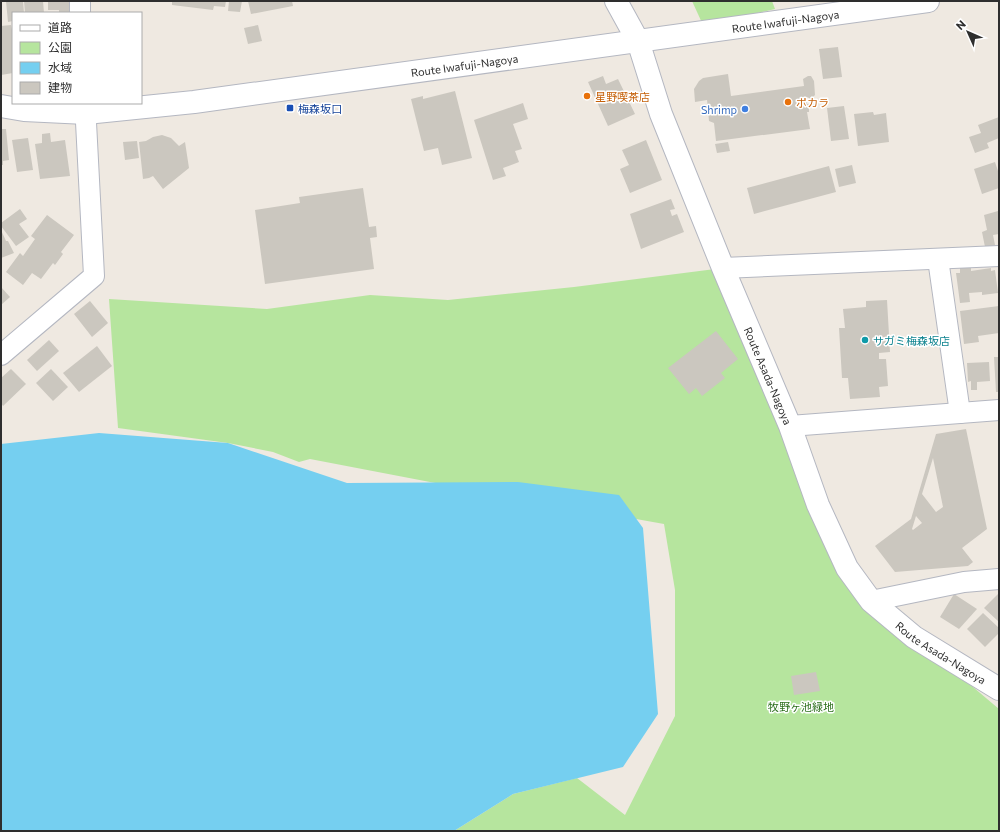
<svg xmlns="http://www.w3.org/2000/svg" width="1000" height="832" viewBox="0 0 1000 832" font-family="Commissioner,'Noto Sans JP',sans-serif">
<rect width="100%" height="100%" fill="#efe9e1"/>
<g fill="#b6e59e">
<polygon points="692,1 772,1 775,9 703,25"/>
<polygon points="723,268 871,601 999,709 999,831 454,831 513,794 577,778 625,815 675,716 675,590 664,524 430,482 310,459 299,462 273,452 228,443 118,428 109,299 267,309 370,295 448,300 574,287"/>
</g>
<polygon fill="#75cff0" points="99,433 228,443 347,483 518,482 619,495 643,528 658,714 623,767 513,794 454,831 1,831 1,444"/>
<g fill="#cbc7bf" fill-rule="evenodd">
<polygon points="6,1 23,1 24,13 13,13 13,21 8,22"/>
<polygon points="24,1 43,1 44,13 25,13"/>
<polygon points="48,1 73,1 73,13 59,13 59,10 48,10"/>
<polygon points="172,1 226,1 225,7 214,6 213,10 172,5"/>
<polygon points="229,1 242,1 240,12 228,11"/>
<polygon points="248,1 292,1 293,6 251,14"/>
<polygon points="11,25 12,30 13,30 13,73 1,75 1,26"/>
<polygon points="258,25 262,41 248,44 244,28"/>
<polygon points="838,47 842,77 823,79 819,49"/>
<polygon points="728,74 731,96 804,86 803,79 808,76 811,76 814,81 815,95 811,99 807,97 807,104 809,104 809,112 807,112 810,129 716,141 714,123 709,121 707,100 695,102 694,89 699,81 703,78"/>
<polygon points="603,76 606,84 618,79 635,114 608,126 588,82"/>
<polygon points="455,91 472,158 442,165 438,148 424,151 411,99 423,96 423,99"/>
<polygon points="523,103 528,119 513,124 522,149 515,151 519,162 503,168 506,176 493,180 474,120"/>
<polygon points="844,106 849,139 831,141 827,108"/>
<polygon points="873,112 874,115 886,113 889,142 858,146 854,114"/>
<polygon points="999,117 999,138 987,143 989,148 975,153 969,137 981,133 978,125"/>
<polygon points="1,129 6,129 9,160 3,161 3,165 1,165"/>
<polygon points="50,133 51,142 65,140 70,176 40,179 35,144 42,143 42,134"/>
<polygon points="162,135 171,138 179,146 185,142 189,168 163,189 153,176 149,178 143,179 139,142 146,141 153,137"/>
<polygon points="28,138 33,170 17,172 12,140"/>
<polygon points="646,140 662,180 630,193 620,169 629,165 622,150"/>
<polygon points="137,141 139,158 125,160 123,142"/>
<polygon points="728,142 730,151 717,153 715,144"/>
<polygon points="995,162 999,174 999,188 982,194 974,169"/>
<polygon points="852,165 856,183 839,187 835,169"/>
<polygon points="829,166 836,192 754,214 747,188"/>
<polygon points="363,188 369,227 376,226 377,237 370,238 374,269 265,284 255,210 300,203 299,197"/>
<polygon points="671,199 675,209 670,210 672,216 677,214 684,232 641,249 630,214"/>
<polygon points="20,209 27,219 19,224 29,237 16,246 1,226 1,223"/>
<polygon points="998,211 999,234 993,235 995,245 985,247 982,232 987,230 984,215"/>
<polygon points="47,215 74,235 61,252 63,254 55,265 53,263 41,279 32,273 23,285 6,272 20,253 23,256 35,239 31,236"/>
<polygon points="1,230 6,241 8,241 14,253 1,258"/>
<polygon points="971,266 971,271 991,268 991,271 995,270 998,293 982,295 982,292 969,293 970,302 960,303 956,273 960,273 960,268"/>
<polygon points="1,287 10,297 1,305"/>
<polygon points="887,300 890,352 879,353 879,359 886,359 888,386 879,387 880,397 850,399 848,378 842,378 839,328 845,328 843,309 866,307 866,301"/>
<polygon points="90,301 108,323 92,337 74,314"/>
<polygon points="999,306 999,333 978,336 979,342 964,344 960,311"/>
<polygon points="716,331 738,359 721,373 725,378 702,396 696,388 689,394 668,368"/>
<polygon points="49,340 59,351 37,371 27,360"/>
<polygon points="97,346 112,366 79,392 63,373"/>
<polygon points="994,357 999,357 999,392 996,392"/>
<polygon points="989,362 990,381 977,382 977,390 971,390 971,381 968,382 967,363"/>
<polygon points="11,369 26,384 3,406 1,403 1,378"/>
<polygon points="51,369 68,387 53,401 36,383"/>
<path d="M966,429L987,529L962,548L973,562L968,566L895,572L875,546L911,519L936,434ZM933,458L943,507L936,512L922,494ZM916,516L922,523L913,530L912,529Z"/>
<polygon points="999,593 999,622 984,608"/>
<polygon points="954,594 977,609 959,629 940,617"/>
<polygon points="983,613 999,628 999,633 985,647 967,629"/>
<polygon points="816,672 820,691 794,695 791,676"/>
</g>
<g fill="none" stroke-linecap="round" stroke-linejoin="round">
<g stroke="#b4b7c1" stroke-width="22">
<g id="street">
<polyline points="80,1 80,13"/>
<polyline points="938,259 960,413"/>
<polyline points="723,268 999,256"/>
<polyline points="1,355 94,276 85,103"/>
<polyline points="790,426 999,410"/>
<polyline points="871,601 964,582 999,579"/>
</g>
</g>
<g stroke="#b4b7c1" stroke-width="24">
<g id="secondary">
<path id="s1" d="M616,1L638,41L661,114L723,268L790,426L818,505L847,568L871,601L914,637L999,689"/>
<path id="s2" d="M1,106L24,110L86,113L194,102L928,1"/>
</g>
</g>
<use href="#street" stroke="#fff" stroke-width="20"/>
<use href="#secondary" stroke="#fff" stroke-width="22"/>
</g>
<g fill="#e8710a" stroke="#fff" stroke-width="1.5">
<circle cx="587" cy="96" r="4"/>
<circle cx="788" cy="102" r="4"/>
</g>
<rect fill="#1a4fb4" stroke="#fff" stroke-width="1.5" x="286" y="104" width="8" height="8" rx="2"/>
<circle fill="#3f7fe0" stroke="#fff" stroke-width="1.5" cx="745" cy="109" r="4"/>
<circle fill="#0f9aa8" stroke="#fff" stroke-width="1.5" cx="865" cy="340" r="4"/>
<g text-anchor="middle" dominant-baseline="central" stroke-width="3" stroke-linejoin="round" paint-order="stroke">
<g font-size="11" fill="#2e2e2e" stroke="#fff">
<text stroke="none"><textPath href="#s2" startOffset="791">Route Iwafuji-Nagoya</textPath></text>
<text stroke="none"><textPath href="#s2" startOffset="467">Route Iwafuji-Nagoya</textPath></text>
<text stroke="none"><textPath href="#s1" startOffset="405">Route Asada-Nagoya</textPath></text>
<text stroke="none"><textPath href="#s1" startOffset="741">Route Asada-Nagoya</textPath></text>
</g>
<g font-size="11" fill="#c56008" stroke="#fff" text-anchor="start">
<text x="595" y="96">星野喫茶店</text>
<text x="796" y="102">ポカラ</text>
</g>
<g font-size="11" fill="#164399" stroke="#fff" text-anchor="start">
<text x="298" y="108">梅森坂口</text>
</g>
<g font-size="11" fill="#366cbe" stroke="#fff" text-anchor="end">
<text x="737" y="109">Shrimp</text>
</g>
<g font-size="11" fill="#0d838f" stroke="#fff" text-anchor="start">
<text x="873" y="340">サガミ梅森坂店</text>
</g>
<g font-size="11" fill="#2c6e1b" stroke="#fff">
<text x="801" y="706">牧野ヶ池緑地</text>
</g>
</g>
<rect width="1000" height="832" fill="none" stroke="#2e2e2e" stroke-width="4"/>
<rect x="12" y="12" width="130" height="92" fill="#ffffff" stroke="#ababab"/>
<rect x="20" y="25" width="20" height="6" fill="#ffffff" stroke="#ababab"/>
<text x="48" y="32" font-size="12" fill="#2e2e2e">道路</text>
<rect x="20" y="42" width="20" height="12" fill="#b6e59e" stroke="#ababab"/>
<text x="48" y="52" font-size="12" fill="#2e2e2e">公園</text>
<rect x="20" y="62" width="20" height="12" fill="#75cff0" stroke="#ababab"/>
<text x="48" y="72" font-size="12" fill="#2e2e2e">水域</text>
<rect x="20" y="82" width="20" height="12" fill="#cbc7bf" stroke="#ababab"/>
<text x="48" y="92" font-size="12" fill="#2e2e2e">建物</text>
<g transform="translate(968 32) rotate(315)" stroke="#ffffff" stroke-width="3" paint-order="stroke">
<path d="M0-3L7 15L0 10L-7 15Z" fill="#2e2e2e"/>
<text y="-6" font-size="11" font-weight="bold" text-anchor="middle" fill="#2e2e2e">N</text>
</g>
</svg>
